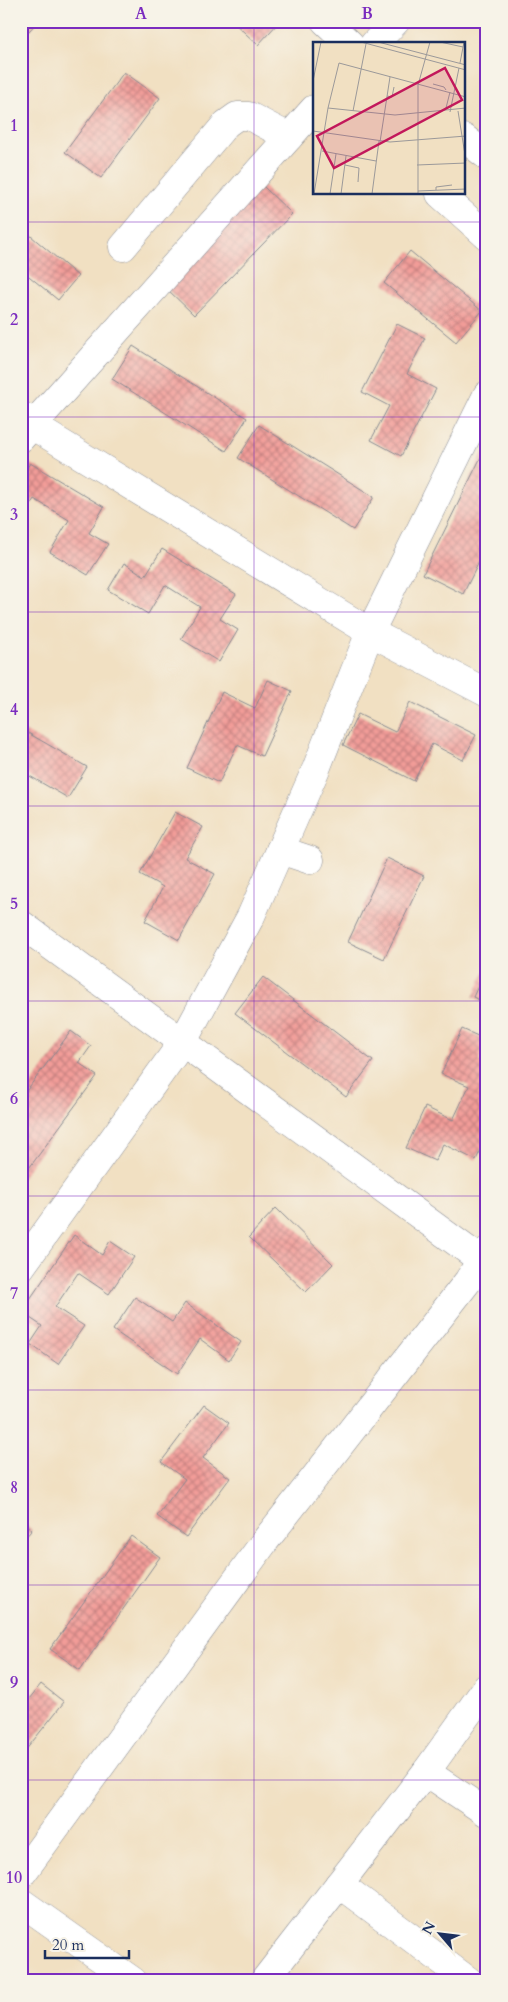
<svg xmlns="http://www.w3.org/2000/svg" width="508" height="2002" viewBox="0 0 508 2002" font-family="Cardo,serif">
<defs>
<pattern id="building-cross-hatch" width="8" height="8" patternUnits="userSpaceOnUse" patternTransform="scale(1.25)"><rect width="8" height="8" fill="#f29c98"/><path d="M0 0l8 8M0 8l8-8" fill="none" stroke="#c3807f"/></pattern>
</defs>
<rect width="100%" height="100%" fill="#f7f3e8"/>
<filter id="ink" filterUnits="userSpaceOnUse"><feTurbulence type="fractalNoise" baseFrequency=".02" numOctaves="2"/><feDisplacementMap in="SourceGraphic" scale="10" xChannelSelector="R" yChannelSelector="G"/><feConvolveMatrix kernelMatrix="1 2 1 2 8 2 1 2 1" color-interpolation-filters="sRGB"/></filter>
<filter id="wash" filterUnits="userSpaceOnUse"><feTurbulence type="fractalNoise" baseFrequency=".0096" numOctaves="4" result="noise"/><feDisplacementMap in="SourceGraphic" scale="20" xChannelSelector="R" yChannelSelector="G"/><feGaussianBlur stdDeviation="1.12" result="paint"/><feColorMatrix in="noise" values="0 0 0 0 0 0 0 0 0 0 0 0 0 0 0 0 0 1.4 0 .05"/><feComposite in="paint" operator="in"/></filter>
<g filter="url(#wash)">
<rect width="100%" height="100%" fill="#f1e0c2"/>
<g id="blocks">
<g fill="url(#building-cross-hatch)">
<polygon points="21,21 38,21 21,40"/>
<polygon points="232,21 280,21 258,45"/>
<polygon points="124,72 160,98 101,178 65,152"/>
<polygon points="263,186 292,214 194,315 165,287"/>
<polygon points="24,230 78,276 58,300 24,272 21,276 21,234"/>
<polygon points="410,251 482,311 456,342 384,283"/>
<polygon points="397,324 425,338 407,374 436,389 401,456 371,440 389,406 362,392"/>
<polygon points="133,346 247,418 226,451 112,379"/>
<polygon points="259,425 374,497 353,530 238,458"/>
<polygon points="484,451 487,452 487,546 463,594 423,574"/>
<polygon points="30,463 104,507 89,533 108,544 88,575 50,552 69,520 34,499 21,519 21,478"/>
<polygon points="162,549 236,594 220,619 238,630 219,662 181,639 200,607 165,585 148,614 108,590 124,563 145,576"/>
<polygon points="268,680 292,691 262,756 237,745 219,783 187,768 222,692 255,708"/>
<polygon points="410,702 476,735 463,760 432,744 414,781 343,745 358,714 395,732"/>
<polygon points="21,729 87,767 68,798 21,771"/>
<polygon points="175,812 203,827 185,858 215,874 179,940 145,921 163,887 140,874"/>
<polygon points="387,858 424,876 384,959 348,942"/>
<polygon points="487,967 487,1004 473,997"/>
<polygon points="263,977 373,1061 346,1097 235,1013"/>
<polygon points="462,1029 487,1040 479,1061 487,1065 487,1137 476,1160 443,1144 435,1161 406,1148 425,1107 453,1120 469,1086 441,1074"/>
<polygon points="71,1031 91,1046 79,1063 97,1076 21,1179 21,1098"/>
<polygon points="276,1208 333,1264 306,1292 249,1237"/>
<polygon points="74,1235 102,1255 110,1241 134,1257 109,1294 78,1273 55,1307 84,1326 58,1364 30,1344 42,1326 21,1312"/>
<polygon points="135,1297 172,1322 185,1303 241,1342 229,1360 200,1339 177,1374 113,1330"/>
<polygon points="204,1405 229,1423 203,1458 230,1478 186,1537 157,1516 185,1479 161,1462"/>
<polygon points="21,1520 32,1530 21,1542"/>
<polygon points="131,1536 160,1557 80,1670 50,1649"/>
<polygon points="41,1684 64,1702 21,1756 21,1709"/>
</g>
</g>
</g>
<g filter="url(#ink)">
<use href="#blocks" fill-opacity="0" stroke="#868890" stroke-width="1"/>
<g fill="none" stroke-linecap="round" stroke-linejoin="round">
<g stroke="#868890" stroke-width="29">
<g id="minor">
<polyline points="325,21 350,44"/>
<polyline points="374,44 396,21"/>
<polyline points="464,138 487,156"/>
<polyline points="440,194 487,236"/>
<polyline points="123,247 226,124 237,116 249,116 289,137"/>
<polyline points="21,415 33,426 370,632 487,693"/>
<polyline points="21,438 314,109"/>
<polyline points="280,850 310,860"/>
<polyline points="21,924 481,1260"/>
<polyline points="21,1267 182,1043 251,916 316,769 370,632 487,395"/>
<polyline points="426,1772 487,1813"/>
<polyline points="21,1875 265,1541 468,1281 487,1251"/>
<polyline points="339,1884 469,1981"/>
<polyline points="21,1902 133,1981"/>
<polyline points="264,1981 426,1772 487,1687"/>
</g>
</g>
<use href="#minor" stroke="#fff" stroke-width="28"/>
</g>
</g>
<path fill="none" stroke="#7b2cbf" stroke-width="1" stroke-opacity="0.55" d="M254,21V1981M21,222H487M21,417H487M21,612H487M21,806H487M21,1001H487M21,1196H487M21,1390H487M21,1585H487M21,1780H487"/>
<g transform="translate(313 42)">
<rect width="152" height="152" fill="#f1e0c2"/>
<path fill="none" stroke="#9b999a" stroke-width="1" d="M48,0L153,28M65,0L153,23M127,0L150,5M147,21L151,0M0,39L8,0M120,42L131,45L133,48M74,54L79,55L81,45M15,66L82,73L153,66M133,66L137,50M40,69L53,2M145,69L153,119M137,70L146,26M0,89L77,100L153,94M67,100L77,35M9,109L63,119M32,123L46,126L45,140M104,123L153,121M123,148V145L139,143M105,149L153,147M1,152L15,66L26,21L153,55M17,152L23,112M28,152L33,114M59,152L66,99M105,152V43L117,0"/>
<path fill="#c2185b" fill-opacity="0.15" stroke="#c2185b" stroke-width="2.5" d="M132,26L149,58L21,126L4,94Z"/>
<rect width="152" height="152" fill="none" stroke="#1b2f5e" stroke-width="2.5"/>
</g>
<rect width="508" height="2002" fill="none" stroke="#f7f3e8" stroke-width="55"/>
<g transform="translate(440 1934) rotate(298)" stroke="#f7f3e8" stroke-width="4" paint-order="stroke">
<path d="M0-4L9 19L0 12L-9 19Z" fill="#1b2f5e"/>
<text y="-8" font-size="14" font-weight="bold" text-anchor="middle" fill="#1b2f5e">N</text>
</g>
<path d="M45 1950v8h84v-8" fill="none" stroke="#1b2f5e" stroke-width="2.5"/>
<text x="52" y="1950" font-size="15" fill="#1b2f5e" stroke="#f7f3e8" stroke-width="4" paint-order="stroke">20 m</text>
<rect x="28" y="28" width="452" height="1946" fill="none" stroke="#7b2cbf" stroke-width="2"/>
<g font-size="16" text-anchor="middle" font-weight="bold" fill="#7b2cbf">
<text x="141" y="19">A</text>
<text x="367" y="19">B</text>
<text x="14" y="131">1</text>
<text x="14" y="325">2</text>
<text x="14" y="520">3</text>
<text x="14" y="715">4</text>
<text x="14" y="909">5</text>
<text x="14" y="1104">6</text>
<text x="14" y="1299">7</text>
<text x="14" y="1493">8</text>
<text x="14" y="1688">9</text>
<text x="14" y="1883">10</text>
</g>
</svg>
